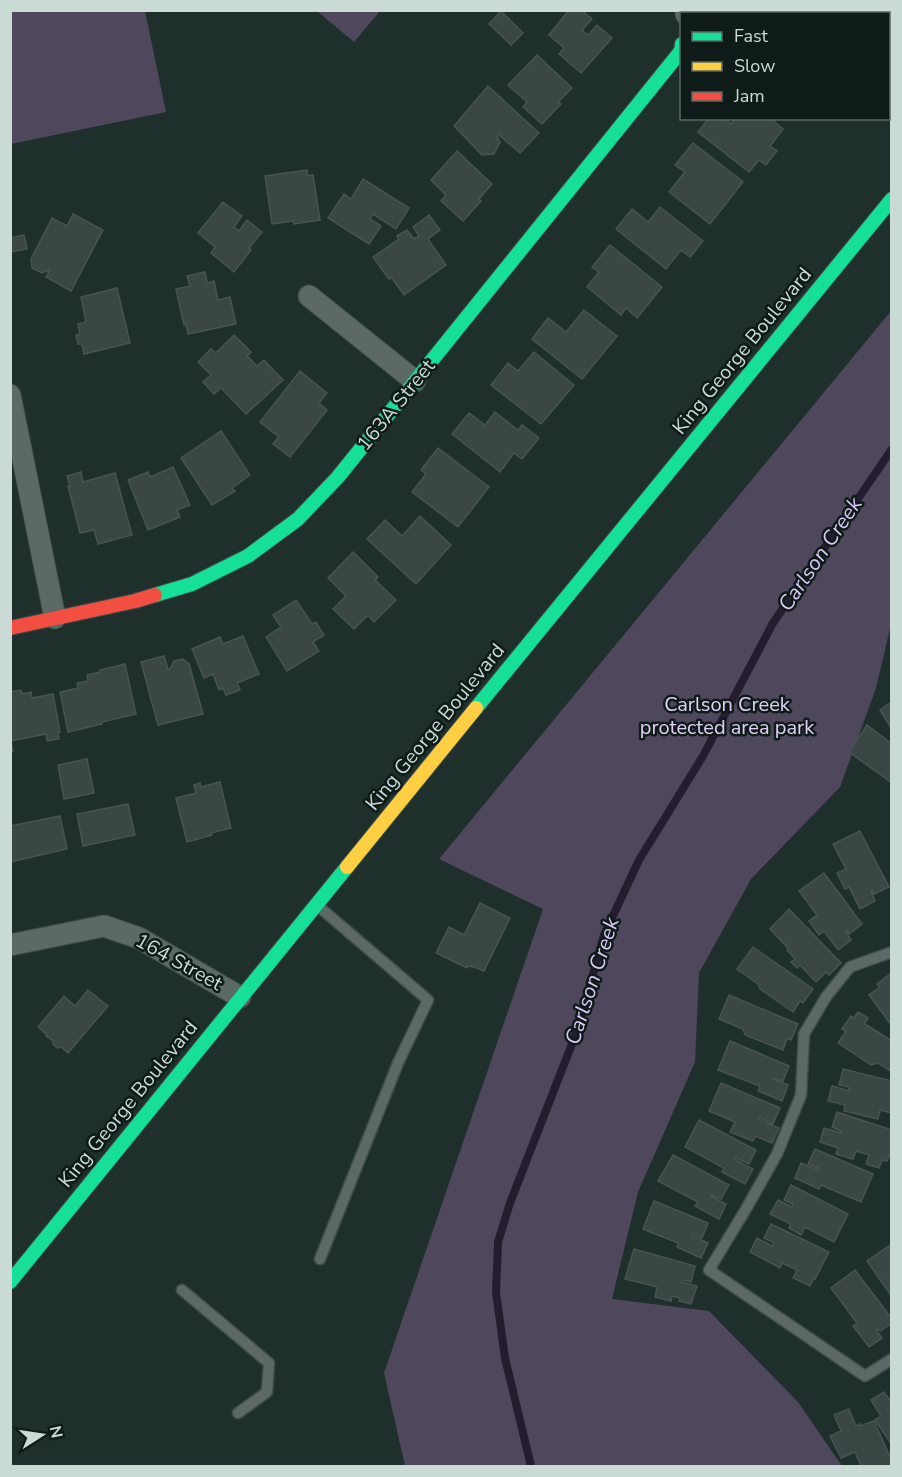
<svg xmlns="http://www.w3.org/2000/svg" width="902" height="1477" viewBox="0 0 902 1477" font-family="'Nunito Sans',sans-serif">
<rect width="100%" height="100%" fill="#1f2f2c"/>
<g fill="#4f485d">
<polygon points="11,10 145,11 166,112 11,144"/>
<polygon points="317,11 380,11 354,42"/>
<polygon points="891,311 892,620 876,688 840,787 751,879 699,973 695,1062 638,1192 612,1299 709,1311 798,1402 842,1466 405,1466 384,1373 543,909 439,859"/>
</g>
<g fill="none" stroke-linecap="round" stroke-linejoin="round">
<polyline stroke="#241c2f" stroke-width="8" points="531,1466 505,1358 496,1292 498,1242 510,1203 577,1031 604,935 639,860 703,756 773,623 892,449"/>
</g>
<g fill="#3a4744" stroke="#475451" stroke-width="1.5">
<polygon points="569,10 581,10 592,19 582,30 588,35 597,25 612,38 581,73 559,54 564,48 549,35"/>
<polygon points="812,10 825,12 826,10 861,10 860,14 811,14"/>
<polygon points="501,11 523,33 511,45 489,24"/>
<polygon points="537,55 572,88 558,102 561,104 542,124 523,107 527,102 508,85"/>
<polygon points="488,86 539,133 520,153 499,135 497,137 500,142 494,154 482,155 454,126"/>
<polygon points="709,118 724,118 731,124 736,118 770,118 783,129 770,146 777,151 766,165 759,160 749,172 698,132"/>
<polygon points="693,143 743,182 710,224 669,192 685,172 675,165"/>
<polygon points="457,151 492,184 479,199 481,201 463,221 441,201 446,195 431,180"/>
<polygon points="307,170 308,176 313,175 320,220 294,224 293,221 272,224 265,176"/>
<polygon points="363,179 409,208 396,229 373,214 370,219 381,226 369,244 328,218 344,194 351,199"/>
<polygon points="223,202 242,216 234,227 239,231 247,220 262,232 249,248 251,250 234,272 211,253 215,247 198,233"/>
<polygon points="660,207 703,241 690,257 681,250 666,269 616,229 632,209 648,222"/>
<polygon points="73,214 103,230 71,291 46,277 50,270 42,273 32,268 31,259 52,218 67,226"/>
<polygon points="429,215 440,230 428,239 446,265 404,295 391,277 389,279 373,257 399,239 397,236 407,230 414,239 419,236 413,227"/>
<polygon points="24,235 27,249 10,252 10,238"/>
<polygon points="610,245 662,287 637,318 626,308 621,315 587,287 599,272 592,267"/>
<polygon points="205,272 207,283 214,281 218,300 230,297 236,324 188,334 186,324 184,325 176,289 190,286 187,276"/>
<polygon points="117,288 130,343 84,354 82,344 78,344 76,335 80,335 78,324 86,322 81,297"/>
<polygon points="584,310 617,336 582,379 532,339 548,318 566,332"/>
<polygon points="234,335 251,352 247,356 257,366 264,360 283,380 246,414 221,388 214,394 203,382 211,375 198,362 211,349 216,353"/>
<polygon points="534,352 574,385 541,424 491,385 508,363 518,371"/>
<polygon points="300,371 327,393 319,403 327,410 290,457 273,444 279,437 260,422"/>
<polygon points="495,412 518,430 522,425 539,438 522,459 514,453 500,472 452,434 469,413 485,425"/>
<polygon points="221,431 250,475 232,488 235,491 212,505 181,458"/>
<polygon points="438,448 489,487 458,527 412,492 426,474 421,470"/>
<polygon points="173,467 190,505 177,510 180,517 148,530 128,480 148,472 150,477"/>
<polygon points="81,472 83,482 115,473 132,535 98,544 94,530 80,533 68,486 70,486 67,476"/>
<polygon points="420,516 451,545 416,584 367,539 385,520 402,536"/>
<polygon points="353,552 378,577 375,580 396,600 374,622 368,615 354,629 333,609 346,596 328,578"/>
<polygon points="296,600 312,624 316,622 324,635 313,642 319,651 287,671 266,637 281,627 273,615"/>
<polygon points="243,636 259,674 237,683 240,690 226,695 223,688 219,690 213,674 204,678 192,649 220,637 223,644"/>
<polygon points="164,656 168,669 170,669 174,661 183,659 189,664 203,714 158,725 141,662"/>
<polygon points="125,664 136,714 102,722 102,724 68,732 60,692 78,688 77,683 88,681 87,675 100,672 100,670"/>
<polygon points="21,690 22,694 31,692 32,698 53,694 60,732 58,732 59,739 47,741 46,734 11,741 13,751 10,751 10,692"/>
<polygon points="892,702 892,730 880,710"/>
<polygon points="867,725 892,744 892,783 849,752"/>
<polygon points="87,759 94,793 64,799 58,765"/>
<polygon points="220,782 231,828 211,833 212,835 187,842 176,798 196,793 194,785 200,783 201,787"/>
<polygon points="128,804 135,835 83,846 77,814"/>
<polygon points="60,816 67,849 10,862 10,826"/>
<polygon points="860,831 889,887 874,894 872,890 871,891 875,901 860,909 849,887 845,889 837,873 846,869 833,844"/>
<polygon points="824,873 862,924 849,934 847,931 845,931 851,940 838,950 824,931 819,935 809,921 817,915 799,891"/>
<polygon points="480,903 510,918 484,971 472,966 472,967 468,966 467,968 436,953 449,927 464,935"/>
<polygon points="789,909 841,963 829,975 826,972 816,982 800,965 797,968 791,962 795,959 787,950 788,948 770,929"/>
<polygon points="753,947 813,989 803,1003 800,1001 793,1012 760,989 758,984 737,969"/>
<polygon points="890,974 892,976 892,1026 869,995 880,987 877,984"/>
<polygon points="88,990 108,1006 68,1053 61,1047 57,1048 53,1044 53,1041 46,1036 47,1035 38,1027 64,996 75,1006"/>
<polygon points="729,995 798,1024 791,1040 787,1038 783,1050 745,1035 743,1029 719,1019"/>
<polygon points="858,1012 868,1018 865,1024 892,1041 892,1072 878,1063 871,1065 838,1043 846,1031 842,1029 851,1016 854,1018"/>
<polygon points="730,1041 789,1066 783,1081 774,1078 773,1079 788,1085 782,1101 758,1091 760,1086 718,1070"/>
<polygon points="843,1069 892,1081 892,1113 880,1110 878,1119 844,1111 845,1105 828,1101 832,1086 849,1091 849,1087 839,1085"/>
<polygon points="721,1083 780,1108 773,1124 760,1118 759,1120 779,1128 772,1143 755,1136 753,1141 730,1132 735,1122 709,1111"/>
<polygon points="837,1112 892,1130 892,1149 887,1161 882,1160 879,1168 866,1164 869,1155 856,1151 853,1159 836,1154 838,1148 820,1142 824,1128 841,1133 841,1131 832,1127"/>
<polygon points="699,1120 756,1150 749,1164 736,1158 735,1160 753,1169 745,1184 722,1172 724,1168 685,1147"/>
<polygon points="815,1149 873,1174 861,1202 821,1185 819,1189 795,1178 801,1163 817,1170 818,1168 808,1164"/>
<polygon points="673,1155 729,1185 721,1199 711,1195 712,1197 726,1204 719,1219 695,1206 698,1202 658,1181"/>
<polygon points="791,1185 848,1214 834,1242 805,1227 801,1235 789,1228 791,1224 770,1214 778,1200 792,1207 793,1204 784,1200"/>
<polygon points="654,1201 708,1223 702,1238 693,1234 692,1236 708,1243 701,1258 677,1247 678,1243 643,1229"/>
<polygon points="771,1224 829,1252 815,1279 814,1278 810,1286 793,1278 797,1270 782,1263 780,1268 750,1252 757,1238 772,1246 774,1243 764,1238"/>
<polygon points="892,1244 892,1297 867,1261"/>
<polygon points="634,1249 695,1266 691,1282 682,1280 681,1282 697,1286 691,1304 679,1301 680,1298 672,1296 671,1301 655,1297 657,1287 625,1279"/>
<polygon points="855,1270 892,1319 892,1323 880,1331 878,1329 876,1330 882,1338 869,1347 853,1326 857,1323 831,1288"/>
<polygon points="884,1392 892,1403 892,1445 875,1420 881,1416 871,1400"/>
<polygon points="849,1409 856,1426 860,1424 860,1426 874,1421 892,1461 892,1466 861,1466 855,1452 841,1458 830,1436 841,1431 834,1415"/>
</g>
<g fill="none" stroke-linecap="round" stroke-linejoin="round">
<g stroke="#3f4d4a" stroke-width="13">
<g id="lane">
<polyline points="318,906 428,1000 398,1063 320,1259"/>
<polyline points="892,952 850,967 826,997 804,1034 801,1095 777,1154 746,1209 709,1270 865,1376 892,1359"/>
<polyline points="182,1290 269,1363 267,1392 238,1413"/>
</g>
</g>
<g stroke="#3f4d4a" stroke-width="23">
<g id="street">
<polyline points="686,14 686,10"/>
<polyline points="309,296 415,381"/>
<polyline points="10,395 55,618"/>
<polyline points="10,945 104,926 139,938 240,997"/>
</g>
</g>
<g stroke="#3f4d4a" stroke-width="16">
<g id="fast">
<polyline points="155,595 192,584 248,556 298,519 338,477 681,51 682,44"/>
<polyline points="476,708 892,199"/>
<polyline points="10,1282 347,867"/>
</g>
</g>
<g stroke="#3f4d4a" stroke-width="16">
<polyline id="slow" points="347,867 476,708"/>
</g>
<g stroke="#3f4d4a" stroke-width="16">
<polyline id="jam" points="10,628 135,601 155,595"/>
</g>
<use href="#lane" stroke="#5c6966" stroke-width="10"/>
<use href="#street" stroke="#5c6966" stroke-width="21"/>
<use href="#fast" stroke="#16e098" stroke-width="14"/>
<use href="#slow" stroke="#ffcf43" stroke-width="14"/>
<use href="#jam" stroke="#f24e42" stroke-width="14"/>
</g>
<g text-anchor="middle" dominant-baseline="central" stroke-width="5" stroke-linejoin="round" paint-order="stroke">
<g font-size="20" fill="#cadbd6" stroke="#0e1b18">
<text transform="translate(742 351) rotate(-51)">King George Boulevard</text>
<text transform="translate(396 405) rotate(-51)">163A Street</text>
<text transform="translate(435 727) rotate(-51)">King George Boulevard</text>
<text transform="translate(179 962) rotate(29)">164 Street</text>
<text transform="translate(128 1104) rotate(-51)">King George Boulevard</text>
</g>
<g font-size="20" fill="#e1cff8" stroke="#0e1b18">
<text x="727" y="704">Carlson Creek<tspan x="727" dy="23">protected area park</tspan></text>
</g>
<g font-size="21" font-style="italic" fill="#ddc7fa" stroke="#0e1b18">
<text transform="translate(820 554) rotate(-56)">Carlson Creek</text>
<text transform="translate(592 981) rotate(-72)">Carlson Creek</text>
</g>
</g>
<rect width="902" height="1477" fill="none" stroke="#cadbd6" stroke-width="24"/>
<rect x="680" y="12" width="210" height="108" fill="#0e1b18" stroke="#596864" stroke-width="1.5"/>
<rect x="692" y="32" width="30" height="9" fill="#16e098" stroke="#596864" stroke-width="1.5"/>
<text x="734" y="42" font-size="18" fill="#cadbd6">Fast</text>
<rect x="692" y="62" width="30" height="9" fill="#ffcf43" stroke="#596864" stroke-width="1.5"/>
<text x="734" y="72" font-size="18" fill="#cadbd6">Slow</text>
<rect x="692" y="92" width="30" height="9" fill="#f24e42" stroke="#596864" stroke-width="1.5"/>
<text x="734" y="102" font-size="18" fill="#cadbd6">Jam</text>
<g transform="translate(42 1435) rotate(78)" stroke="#0e1b18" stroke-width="4.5" paint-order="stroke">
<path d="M0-4.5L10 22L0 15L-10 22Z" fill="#cadbd6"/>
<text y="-9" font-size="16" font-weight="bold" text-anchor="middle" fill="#cadbd6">N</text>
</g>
</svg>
